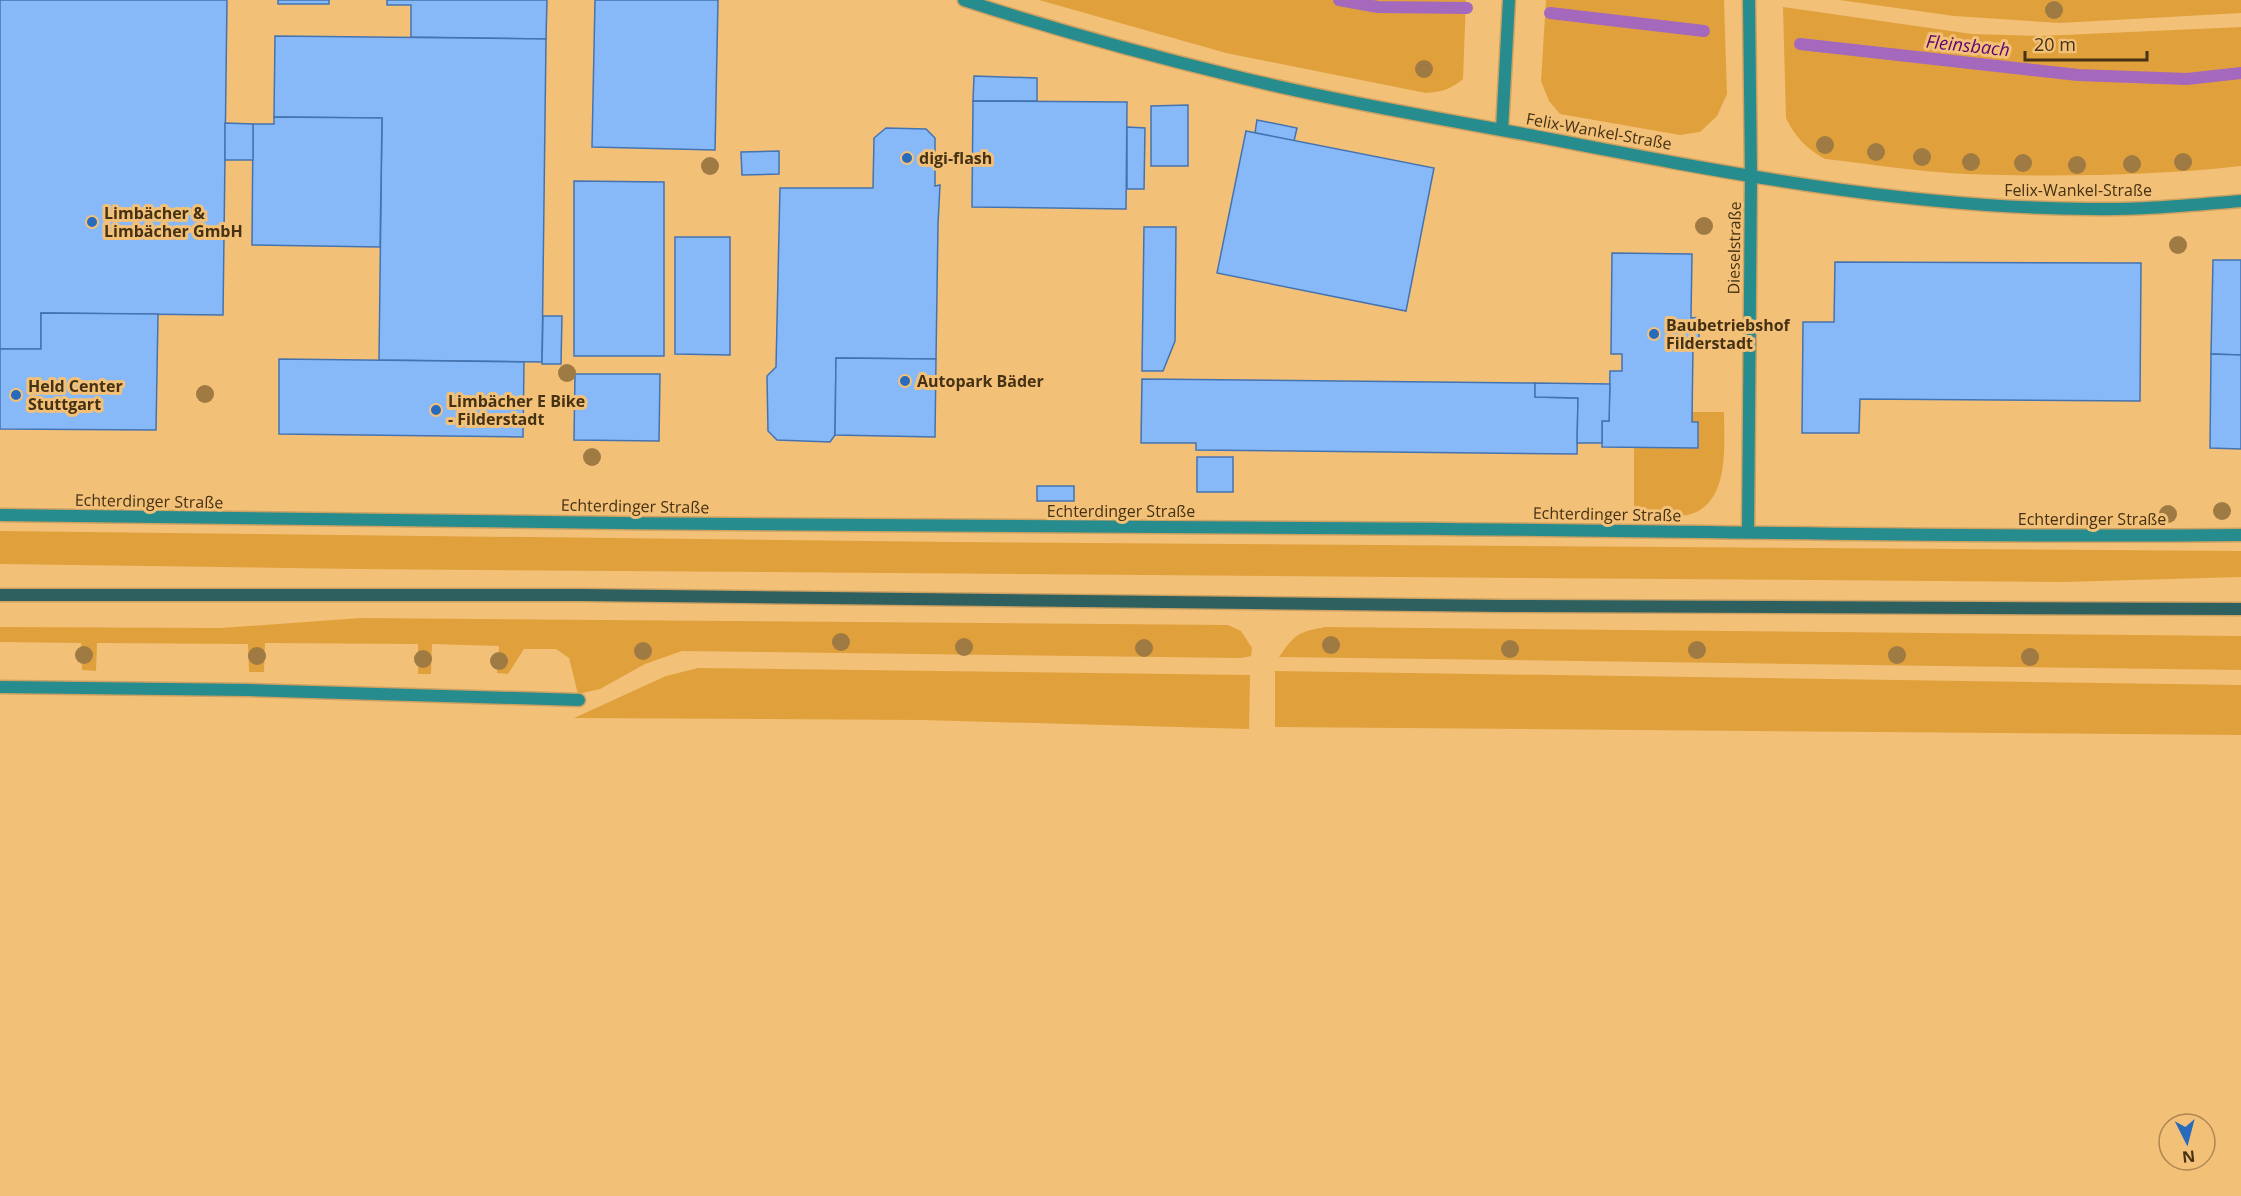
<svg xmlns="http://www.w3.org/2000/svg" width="2241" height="1196" viewBox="0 0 2241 1196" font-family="'Open Sans',sans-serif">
<rect width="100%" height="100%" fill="#f3c078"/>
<g fill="#e0a13c">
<path d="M1039,0H1466L1463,79C1451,89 1442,92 1426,93L1226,53Z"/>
<polygon points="1546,0 1724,0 1727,94 1717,116 1700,132 1680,135 1560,114 1549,101 1541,81"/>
<polygon points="1839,0 2241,0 2241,13 2060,23 1954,16"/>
<path d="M1783,7L1972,34L2041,36L2241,27V166C2150,176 2058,177 1966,174C1919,172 1872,164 1825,159C1807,149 1795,137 1786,118Z"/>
<path d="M1692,412H1724C1724,448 1731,511 1681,516C1665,518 1649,516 1634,516V447L1698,448V422H1692Z"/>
<polygon points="0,531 952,542 2241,551 2241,577 2063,582 357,569 0,564"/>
<polygon points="361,618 1228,625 1241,631 1252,648 1251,656 1241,658 682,651 645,664 600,689 578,694 569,658 556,649 524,649 508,674 497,673 499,646 432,644 431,674 418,674 418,644 265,643 264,672 249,672 248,644 97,643 96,671 82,670 81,643 0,642 0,627 221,628"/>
<path d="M1325,627L2241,636V670L1279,657C1295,634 1298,632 1325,627Z"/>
<polygon points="698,668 1250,675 1249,729 922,720 574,718 666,676"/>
<polygon points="1275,671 2241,685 2241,735 1275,727"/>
</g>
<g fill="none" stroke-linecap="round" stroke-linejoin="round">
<g stroke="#a468bc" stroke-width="12">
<polyline points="1339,0 1378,7 1467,8"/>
<polyline points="1550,13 1704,31"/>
<polyline points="1800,44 2078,75 2187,79 2241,73"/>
</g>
</g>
<g fill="#87b9f9" stroke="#4573af" stroke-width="1.5">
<polygon points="0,0 227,0 223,315 41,313 41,349 0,349"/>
<rect x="278" y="0" width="51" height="4"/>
<polygon points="387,0 547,0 546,39 411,37 411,5 387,5"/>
<polygon points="595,0 718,0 715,150 592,147"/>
<polygon points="275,36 546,39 542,362 379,360 382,118 274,117"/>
<polygon points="974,76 1037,78 1037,101 973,101"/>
<polygon points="973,101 1127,102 1126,209 972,207"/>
<polygon points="1188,105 1188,166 1151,166 1151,106"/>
<polygon points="274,117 382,118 380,247 252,245 253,124 274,124"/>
<polygon points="1257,120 1297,128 1294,141 1255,133"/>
<polygon points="225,123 253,124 253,160 225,160"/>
<polygon points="1127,127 1145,128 1144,189 1127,189"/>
<polygon points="886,128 926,129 935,138 935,186 940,185 938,224 936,359 836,358 835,435 830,442 777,440 768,431 767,376 776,367 780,188 873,188 874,138"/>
<polygon points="1246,131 1434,168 1406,311 1217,273"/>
<polygon points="779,151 779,174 742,175 741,152"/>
<polygon points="574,181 664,182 664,356 574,356"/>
<polygon points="1144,227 1176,227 1175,341 1163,371 1142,371"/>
<polygon points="675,237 730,237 730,355 675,354"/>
<polygon points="1612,253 1692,254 1691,318 1699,317 1699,344 1693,344 1692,422 1698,422 1698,448 1602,447 1602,421 1609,421 1610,371 1622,371 1622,354 1611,354"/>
<polygon points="2213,260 2241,260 2241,355 2211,354"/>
<polygon points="1835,262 2141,263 2140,401 1860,399 1859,433 1802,433 1803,322 1834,322"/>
<polygon points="41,313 158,314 156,430 0,429 0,349 41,349"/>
<polygon points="543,316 562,316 561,364 542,364"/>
<polygon points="2211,354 2241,355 2241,449 2210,448"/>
<polygon points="836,358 936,359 935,437 835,435"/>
<polygon points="279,359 524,362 523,437 279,434"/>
<polygon points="575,374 660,374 659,441 574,440"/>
<polygon points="1142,379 1535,383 1535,397 1578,398 1577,454 1196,450 1196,443 1141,443"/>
<polygon points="1535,383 1610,384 1609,421 1602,421 1602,443 1577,443 1578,398 1535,397"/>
<rect x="1197" y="457" width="36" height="35"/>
<rect x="1037" y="486" width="37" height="15"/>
</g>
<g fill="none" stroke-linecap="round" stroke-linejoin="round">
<g stroke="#cda162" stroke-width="15">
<g id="lane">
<polyline points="1502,130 1509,0"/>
<polyline points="0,687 249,690 579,700"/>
</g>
</g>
<g stroke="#cda162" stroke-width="15">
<g id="street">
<path d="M964,0C1053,29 1143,54 1234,76C1331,100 1431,117 1529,135C1714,171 1902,208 2091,209C2141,210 2191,205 2241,201"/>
<path d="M0,515C435,523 871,525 1306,528C1618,529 1929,538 2241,535"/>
<polyline points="1748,532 1751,176 1749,0"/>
</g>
</g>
<g stroke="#cda162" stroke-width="15">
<polyline id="secondary" points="0,595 583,595 1505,606 2241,609"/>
</g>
<use href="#lane" stroke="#268c8d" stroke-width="12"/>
<use href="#street" stroke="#268c8d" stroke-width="12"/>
<use href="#secondary" stroke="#2e6060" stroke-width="12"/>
</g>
<g fill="#9f7a43">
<circle cx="2054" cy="10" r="9"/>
<circle cx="1424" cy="69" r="9"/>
<circle cx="1825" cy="145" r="9"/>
<circle cx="1876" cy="152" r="9"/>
<circle cx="1922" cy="157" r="9"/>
<circle cx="1971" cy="162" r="9"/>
<circle cx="2183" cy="162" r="9"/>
<circle cx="2023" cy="163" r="9"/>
<circle cx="2132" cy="164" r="9"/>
<circle cx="2077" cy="165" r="9"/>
<circle cx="710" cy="166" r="9"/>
<circle cx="1704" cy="226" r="9"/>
<circle cx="2178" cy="245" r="9"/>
<circle cx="567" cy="373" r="9"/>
<circle cx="205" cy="394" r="9"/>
<circle cx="592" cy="457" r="9"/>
<circle cx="2222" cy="511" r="9"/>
<circle cx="2168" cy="514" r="9"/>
<circle cx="841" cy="642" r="9"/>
<circle cx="1331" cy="645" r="9"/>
<circle cx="964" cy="647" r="9"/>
<circle cx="1144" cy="648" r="9"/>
<circle cx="1510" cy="649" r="9"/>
<circle cx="1697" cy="650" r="9"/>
<circle cx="643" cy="651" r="9"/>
<circle cx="84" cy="655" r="9"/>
<circle cx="1897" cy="655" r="9"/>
<circle cx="257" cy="656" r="9"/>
<circle cx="2030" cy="657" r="9"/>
<circle cx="423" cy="659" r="9"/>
<circle cx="499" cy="661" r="9"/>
</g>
<g fill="#286bbc" stroke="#f3c078" stroke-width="2">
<circle cx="907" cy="158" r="6"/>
<circle cx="92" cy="222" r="6"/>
<circle cx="1654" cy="334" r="6"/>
<circle cx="905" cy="381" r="6"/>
<circle cx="16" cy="395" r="6"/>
<circle cx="436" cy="410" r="6"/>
</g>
<g text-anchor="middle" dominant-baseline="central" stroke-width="6" stroke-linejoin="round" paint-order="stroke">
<g font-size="16" fill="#453113" stroke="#f3c078">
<text transform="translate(1599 131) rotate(10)">Felix-Wankel-Straße</text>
<text x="2078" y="190">Felix-Wankel-Straße</text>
<text transform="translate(1734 248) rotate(-89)">Dieselstraße</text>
<text transform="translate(149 501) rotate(1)">Echterdinger Straße</text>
<text transform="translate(635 506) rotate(1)">Echterdinger Straße</text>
<text x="1121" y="511">Echterdinger Straße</text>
<text transform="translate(1607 514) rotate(1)">Echterdinger Straße</text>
<text x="2092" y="519">Echterdinger Straße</text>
</g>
<g font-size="16" font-weight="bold" fill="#453113" stroke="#f3c078" text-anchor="start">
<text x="919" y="158">digi-flash</text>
<text x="104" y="213">Limbächer &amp;<tspan x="104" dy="18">Limbächer GmbH</tspan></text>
<text x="1666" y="325">Baubetriebshof<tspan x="1666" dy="18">Filderstadt</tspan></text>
<text x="917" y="381">Autopark Bäder</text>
<text x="28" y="386">Held Center<tspan x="28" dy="18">Stuttgart</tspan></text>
<text x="448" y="401">Limbächer E Bike<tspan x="448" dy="18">- Filderstadt</tspan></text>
</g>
<g font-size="18" font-style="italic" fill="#5a0374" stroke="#f3c078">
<text transform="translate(1968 45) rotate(6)">Fleinsbach</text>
</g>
</g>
<g transform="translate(2187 1142) rotate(174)"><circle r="28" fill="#f3c078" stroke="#ad8750" stroke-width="1.5"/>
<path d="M0-4.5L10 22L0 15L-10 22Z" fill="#286bbc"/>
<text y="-9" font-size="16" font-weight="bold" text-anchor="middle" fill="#453113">N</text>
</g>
<path d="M2025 51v9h122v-9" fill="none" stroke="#453113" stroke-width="3"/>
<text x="2034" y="51" font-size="18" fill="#453113" stroke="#f3c078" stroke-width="4.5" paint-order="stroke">20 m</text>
</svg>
